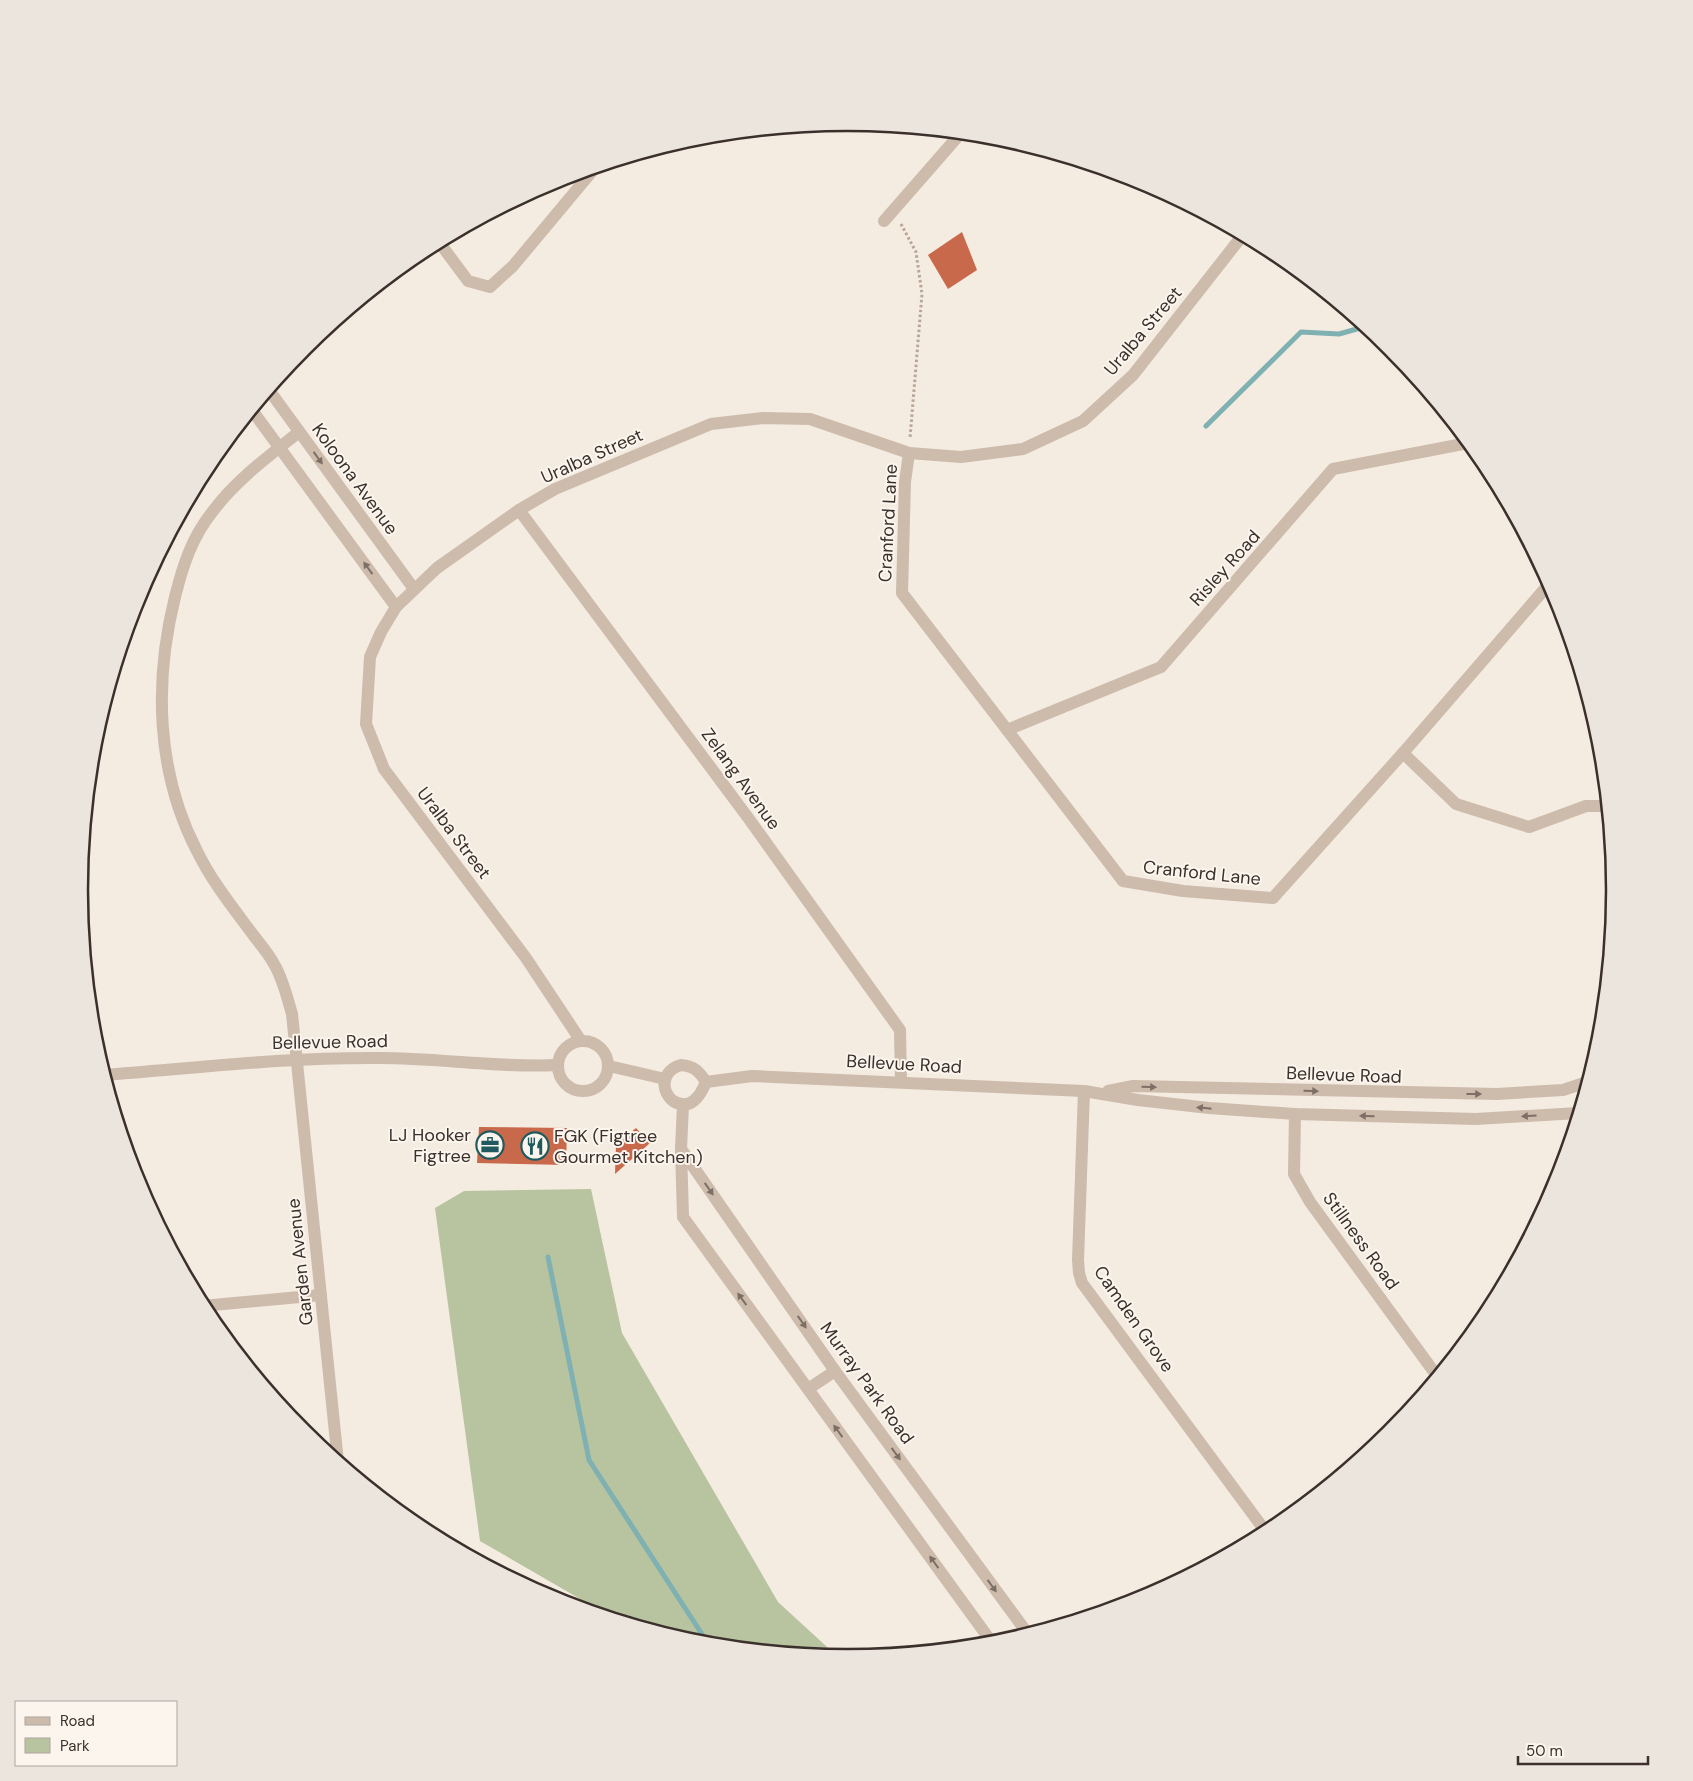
<svg xmlns="http://www.w3.org/2000/svg" width="1693" height="1781" viewBox="0 0 1693 1781" font-family="'DM Sans',sans-serif">
<rect width="100%" height="100%" fill="#f4ebe1"/>
<polygon fill="#b8c4a0" points="591,1189 622,1333 778,1602 838,1657 696,1643 613,1618 480,1541 435,1208 464,1191"/>
<g fill="none" stroke-linecap="round" stroke-linejoin="round">
<g stroke="#7fb0b2" stroke-width="5">
<polyline points="1206,426 1301,332 1339,334 1364,327"/>
<polyline points="548,1257 589,1460 709,1645"/>
</g>
</g>
<g fill="#c8694b">
<polygon points="962,232 977,270 948,289 928,255"/>
<polygon points="479,1127 567,1128 566,1165 477,1163"/>
<polygon points="636,1128 650,1143 615,1174 616,1145"/>
</g>
<g fill="none" stroke-linecap="round" stroke-linejoin="round">
<polyline stroke="#b9a596" stroke-width="3" stroke-dasharray="2.5 2.5" stroke-linecap="butt" points="901,224 916,252 922,294 910,438"/>
<g stroke="#cdbbac" stroke-width="12">
<polyline points="884,221 960,134"/>
<polyline points="439,242 468,281 490,287 513,266 594,169"/>
<polyline points="269,390 414,589"/>
<polyline points="252,410 396,607"/>
<path d="M299,432C269,456 236,480 213,511C192,537 183,565 175,597C154,681 156,772 197,851C212,882 234,909 254,936C261,945 269,954 274,964C283,979 287,997 292,1014L338,1462"/>
<polyline points="909,453 905,482 902,593 1123,881 1183,891 1273,898 1403,753 1549,584"/>
<polyline points="519,510 749,819 900,1030 901,1081"/>
<polyline points="1007,730 1161,667 1333,469 1468,443"/>
<polyline points="1403,753 1456,804 1529,827 1586,806 1606,806"/>
<circle cx="583" cy="1066" r="25"/>
<polyline points="581,1041 526,958 384,769 366,724 370,657 381,632 396,607 437,568 519,510 555,489 711,424 763,418 810,419 909,453 961,457 1023,449 1083,421 1133,375 1242,236"/>
<path d="M681,1065C694,1066 699,1071 706,1082C700,1097 690,1111 673,1101C659,1089 663,1070 681,1065Z"/>
<polyline points="609,1066 665,1079"/>
<path d="M104,1075C196,1068 288,1057 380,1058C439,1058 498,1068 558,1065"/>
<polyline points="706,1082 752,1076 1084,1091 1138,1100 1209,1108 1295,1114 1476,1119 1578,1113"/>
<polyline points="1084,1091 1078,1260 1079,1273 1082,1283 1266,1532"/>
<polyline points="1108,1091 1133,1086 1497,1094 1563,1090 1587,1082"/>
<polyline points="683,1105 681,1149 683,1217 993,1644"/>
<polyline points="1295,1114 1294,1174 1310,1202 1437,1376"/>
<polyline points="681,1149 835,1371 1028,1634"/>
<polyline points="202,1306 321,1295"/>
<polyline points="808,1389 835,1371"/>
</g>
</g>
<defs><path id="oneway-solid" d="M-6-.8H1V-3.2L6.5 0L1 3.2V.8H-6Z" transform="scale(1.25)"/></defs>
<g fill="#7d6f65">
<use href="#oneway-solid" transform="translate(318 458) rotate(54)"/>
<use href="#oneway-solid" transform="translate(368 568) rotate(-126)"/>
<use href="#oneway-solid" transform="translate(1149 1087) rotate(2)"/>
<use href="#oneway-solid" transform="translate(1311 1091) rotate(2)"/>
<use href="#oneway-solid" transform="translate(1474 1094)"/>
<use href="#oneway-solid" transform="translate(1204 1108) rotate(-174)"/>
<use href="#oneway-solid" transform="translate(1367 1116) rotate(-179)"/>
<use href="#oneway-solid" transform="translate(1529 1116) rotate(177)"/>
<use href="#oneway-solid" transform="translate(709 1189) rotate(55)"/>
<use href="#oneway-solid" transform="translate(742 1299) rotate(-126)"/>
<use href="#oneway-solid" transform="translate(802 1322) rotate(55)"/>
<use href="#oneway-solid" transform="translate(838 1431) rotate(-126)"/>
<use href="#oneway-solid" transform="translate(896 1454) rotate(54)"/>
<use href="#oneway-solid" transform="translate(934 1562) rotate(-126)"/>
<use href="#oneway-solid" transform="translate(992 1586) rotate(54)"/>
</g>
<defs>
<g id="office-ring" transform="scale(1.4375)"><circle r="9.5" fill="#fbf5ee" stroke="#1f5a5e" stroke-width="1.5"/><path d="M-6-3h4V-5.5h4V-3h4V5H-6ZM-1-4.5V-3h2v-1.5ZM-6 0V1H6V0Z" fill="#1f5a5e"/></g>
<g id="restaurant-ring" transform="scale(1.4375)"><circle r="9.5" fill="#fbf5ee" stroke="#1f5a5e" stroke-width="1.5"/><path d="M-5-6h1v4h1v-4h1v4h1v-4h1v5L-1.5 .5V6h-2V.5L-5-1ZM5-6V6H3V1.5H1.5Q1.5-4 5-6Z" fill="#1f5a5e"/></g>
</defs>
<g fill-rule="evenodd">
<use href="#office-ring" x="490" y="1145"/>
<use href="#restaurant-ring" x="535" y="1146"/>
</g>
<g text-anchor="middle" dominant-baseline="central" stroke-width="4" stroke-linejoin="round" paint-order="stroke">
<g font-size="18" fill="#3b302b" stroke="#fbf5ee">
<text transform="translate(1143 331) rotate(-50)">Uralba Street</text>
<text transform="translate(592 456) rotate(-24)">Uralba Street</text>
<text transform="translate(355 479) rotate(54)">Koloona Avenue</text>
<text transform="translate(888 523) rotate(-87)">Cranford Lane</text>
<text transform="translate(1225 568) rotate(-48)">Risley Road</text>
<text transform="translate(741 779) rotate(54)">Zelang Avenue</text>
<text transform="translate(454 833) rotate(53)">Uralba Street</text>
<text transform="translate(1202 873) rotate(6)">Cranford Lane</text>
<text transform="translate(330 1042) rotate(-1)">Bellevue Road</text>
<text transform="translate(904 1064) rotate(3)">Bellevue Road</text>
<text transform="translate(1344 1075) rotate(2)">Bellevue Road</text>
<text transform="translate(1361 1241) rotate(54)">Stillness Road</text>
<text transform="translate(300 1262) rotate(-96)">Garden Avenue</text>
<text transform="translate(1134 1319) rotate(55)">Camden Grove</text>
<text transform="translate(867 1383) rotate(54)">Murray Park Road</text>
</g>
<g font-size="18" fill="#3b302b" stroke="#fbf5ee" text-anchor="end">
<text x="471" y="1135">LJ Hooker<tspan x="471" dy="21">Figtree</tspan></text>
<text x="554" y="1136" text-anchor="start">FGK (Figtree<tspan x="554" dy="21">Gourmet Kitchen)</tspan></text>
</g>
</g>
<path d="M0 0H1693V1781H0ZM88 890a759 759 0 1 1 1518 0a759 759 0 1 1-1518 0Z" fill="#ece5de" fill-rule="evenodd"/>
<path fill="none" stroke="#3b302b" stroke-width="2.5" d="M88 890a759 759 0 1 1 1518 0a759 759 0 1 1-1518 0Z"/>
<rect x="15" y="1701" width="162" height="65" fill="#fbf5ee" stroke="#aea6a0"/>
<rect x="25" y="1717" width="25" height="8" fill="#cdbbac" stroke="#aea6a0"/>
<text x="60" y="1726" font-size="15" fill="#3b302b">Road</text>
<rect x="25" y="1738" width="25" height="15" fill="#b8c4a0" stroke="#aea6a0"/>
<text x="60" y="1751" font-size="15" fill="#3b302b">Park</text>
<path d="M1518 1756v8h130v-8" fill="none" stroke="#3b302b" stroke-width="2.5"/>
<text x="1526" y="1756" font-size="15" fill="#3b302b" stroke="#fbf5ee" stroke-width="4" paint-order="stroke">50 m</text>
</svg>
